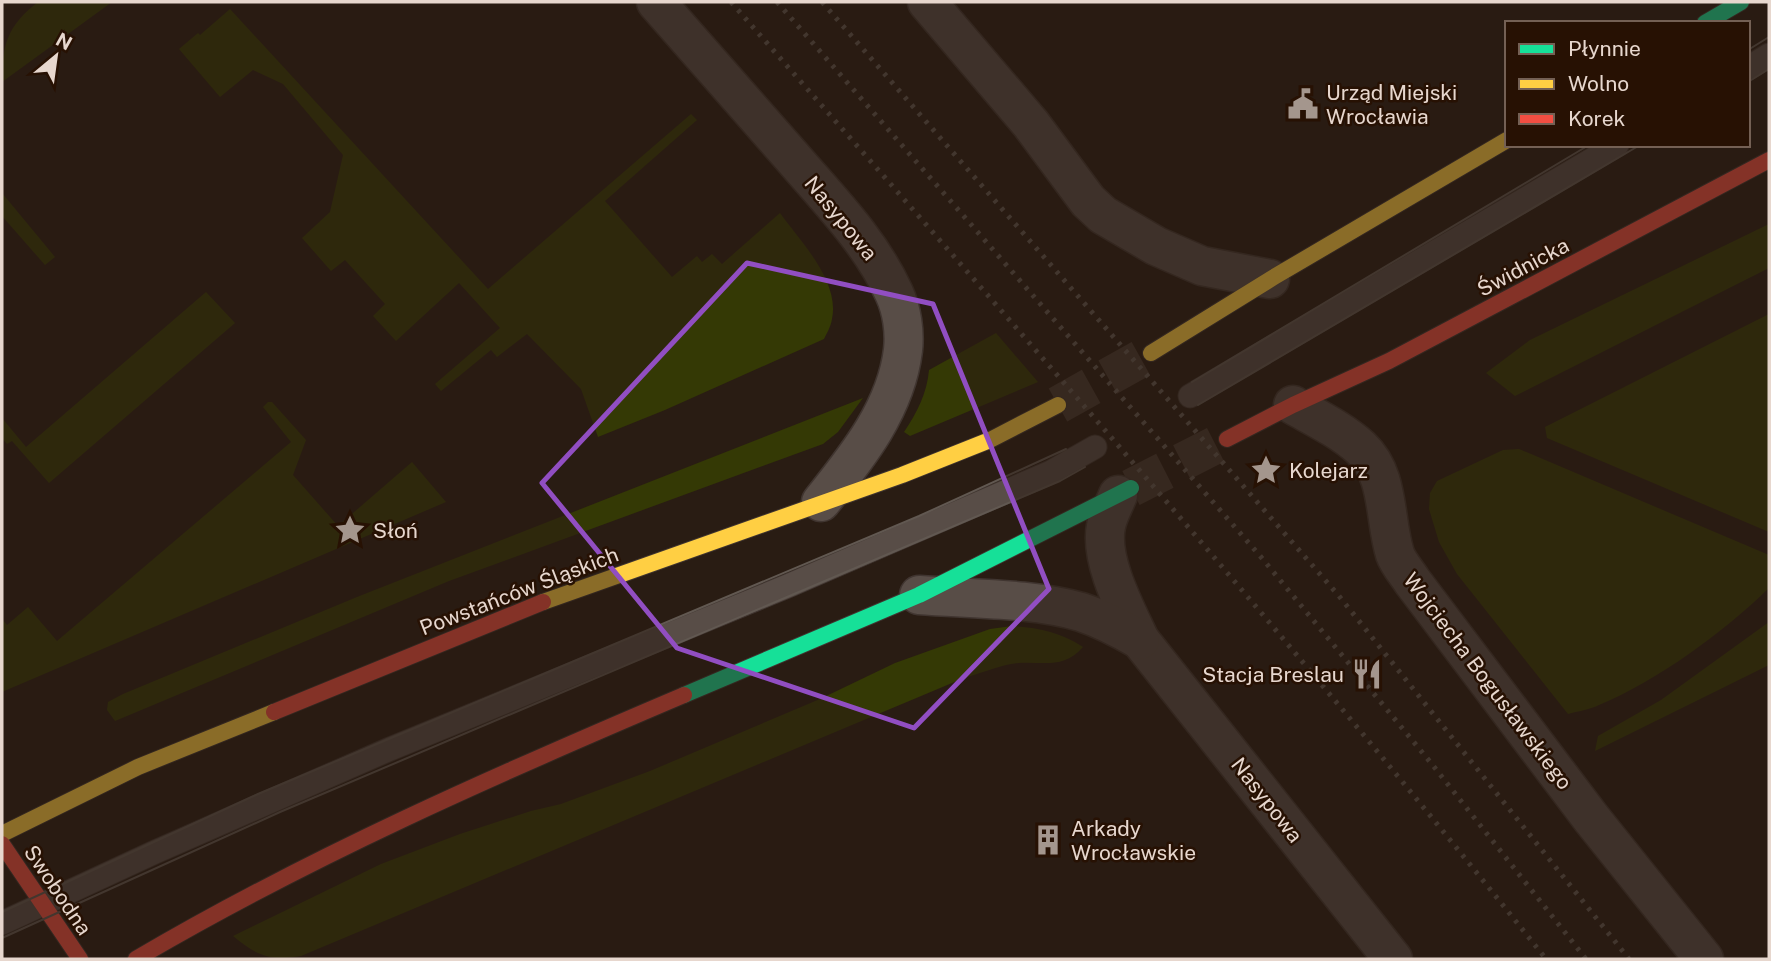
<svg xmlns="http://www.w3.org/2000/svg" width="1771" height="961" viewBox="0 0 1771 961" font-family="'Public Sans',sans-serif">
<rect width="100%" height="100%" fill="#291c13"/>
<g fill="#343905">
<path d="M38,2H112L2,82C2,45 7,26 38,2Z"/>
<path d="M230,9L488,289L691,114L697,120L605,201L672,277L697,256L702,262L712,254L722,264L780,213C800,241 840,281 832,319C831,326 827,333 824,339L665,410L598,437L581,389L527,334L497,357L491,350L441,391L435,384L500,328L459,283L396,341L373,316L385,304L345,260L331,271L302,238L330,212L343,155L283,84L253,70L220,97L179,49L198,33L200,35Z"/>
<polygon points="2,193 55,257 45,265 2,216"/>
<polygon points="1769,224 1769,268 1515,396 1486,373 1530,340"/>
<polygon points="206,292 235,323 49,483 12,441 7,444 2,438 2,418 26,447"/>
<polygon points="1769,314 1769,532 1547,438 1545,427"/>
<path d="M996,333L1038,382L910,436L904,432C917,413 927,393 929,370Z"/>
<polygon points="863,398 838,432 823,444 449,581 115,721 107,710 108,702 123,694 357,597"/>
<polygon points="268,402 272,402 306,440 293,475 338,526 412,462 446,502 2,692 2,619 7,625 28,607 57,641 291,442 263,407"/>
<path d="M1519,449L1769,555V588C1724,632 1657,681 1599,705C1589,710 1578,711 1568,714L1457,574L1439,542L1429,509L1430,493L1437,481L1503,450Z"/>
<polygon points="1769,622 1769,665 1595,751 1598,736 1661,700"/>
<path d="M1012,626C1038,628 1060,632 1083,647C1061,672 1039,659 1011,664C995,667 979,674 964,678L301,956C270,961 257,956 233,936L381,864L460,834L531,811L561,804L650,771L820,699L895,663L990,629Z"/>
</g>
<g fill="none" stroke-linecap="round" stroke-linejoin="round">
<g stroke="#46382f" stroke-width="38" stroke-dasharray="38 19" stroke-linecap="butt">
<polyline points="1058,405 1151,353"/>
<polyline points="1131,488 1227,439"/>
</g>
<g stroke="#403530" stroke-width="25">
<g id="lane">
<polyline points="1748,68 1769,55"/>
<polyline points="1190,396 1617,145"/>
<polyline points="2,923 155,852 390,749 790,585 1051,472 1095,447"/>
</g>
</g>
<g stroke="#403530" stroke-width="41">
<g id="street">
<path d="M656,2C702,54 747,106 793,158C830,201 870,241 894,293C902,310 905,332 903,350C896,409 857,457 821,502"/>
<polyline points="927,2 1031,124 1088,201 1103,215 1156,246 1202,266 1270,279"/>
<path d="M1293,405C1316,418 1341,430 1361,448C1390,475 1384,519 1395,554C1398,563 1407,573 1412,581L1591,818L1704,959"/>
<path d="M1118,495C1114,505 1108,515 1106,526C1099,560 1126,610 1140,640L1393,959"/>
<path d="M919,595C970,599 1033,598 1081,612C1102,619 1121,629 1140,640"/>
</g>
</g>
<g stroke="#403530" stroke-width="18">
<g id="fast">
<polyline points="1705,23 1741,2"/>
<polyline points="684,695 919,595 1131,488"/>
</g>
</g>
<g stroke="#403530" stroke-width="18">
<g id="slow">
<polyline points="1151,353 1274,277 1507,140"/>
<polyline points="543,602 902,475 990,440 1058,405"/>
<polyline points="2,834 138,767 274,712"/>
</g>
</g>
<g stroke="#403530" stroke-width="18">
<g id="jam">
<polyline points="1227,439 1293,405 1389,361 1769,160"/>
<polyline points="274,712 543,602"/>
<polyline points="2,844 80,959"/>
<path d="M136,959C311,856 498,774 684,695"/>
</g>
</g>
<use href="#lane" stroke="#584d47" stroke-width="23"/>
<use href="#street" stroke="#584d47" stroke-width="38"/>
<use href="#fast" stroke="#16e098" stroke-width="16"/>
<use href="#slow" stroke="#ffcf43" stroke-width="16"/>
<use href="#jam" stroke="#f24e42" stroke-width="16"/>
<g stroke="#615851" stroke-width="2">
<polyline points="1748,50 1769,37"/>
<polyline points="1748,82 1769,69"/>
<polyline points="1192,382 1589,145"/>
<polyline points="1198,405 1640,145"/>
<polyline points="2,912 258,794 919,516 1066,449"/>
<polyline points="2,938 280,812 926,538 1060,481 1085,467"/>
</g>
<g stroke="#615851" stroke-width="5" stroke-dasharray="3.5 7" stroke-linecap="butt">
<path d="M731,2C1007,317 1285,631 1546,959"/>
<polyline points="777,2 1261,557 1431,763 1586,959"/>
<polyline points="822,2 1339,596 1629,959"/>
</g>
</g>
<path d="M0 0H1771V961H0ZM747,263L933,304L1049,589L914,728L677,648L542,483Z" fill="#291c13" fill-opacity=".55" fill-rule="evenodd"/>
<path fill="none" stroke="#914ec2" stroke-width="5" stroke-linejoin="round" d="M747,263L933,304L1049,589L914,728L677,648L542,483Z"/>
<defs>
<g id="civic-bare" transform="scale(2.415)"><path d="M-.6-6.5H3V-4.5H.6V-3L4-1V1h2V6H-6V1h2V-1L-.6-3ZM-1.2 2.5V6h2.4V2.5Z" fill="#a4968d" stroke="#271103" stroke-width="2.5" paint-order="stroke"/></g>
<g id="sight-bare" transform="scale(2.415)"><path d="M0-6L1.8-2.2L6-1.7L2.9 1.2L3.7 5.4L0 3.3L-3.7 5.4L-2.9 1.2L-6-1.7L-1.8-2.2Z" fill="#a4968d" stroke="#271103" stroke-width="2.5" paint-order="stroke"/></g>
<g id="restaurant-bare" transform="scale(2.415)"><path d="M-5-6h1v4h1v-4h1v4h1v-4h1v5L-1.5 .5V6h-2V.5L-5-1ZM5-6V6H3V1.5H1.5Q1.5-4 5-6Z" fill="#a4968d" stroke="#271103" stroke-width="2.5" paint-order="stroke"/></g>
<g id="building-bare" transform="scale(2.415)"><path d="M-4-6H4V6H1V3H-1V6H-4ZM-2.5-4.3h1.7v1.8h-1.7ZM.8-4.3h1.7v1.8H.8ZM-2.5-1h1.7V.8h-1.7ZM.8-1h1.7V.8H.8Z" fill="#a4968d" stroke="#271103" stroke-width="2.5" paint-order="stroke"/></g>
</defs>
<g fill-rule="evenodd">
<use href="#civic-bare" x="1303" y="104"/>
<use href="#sight-bare" x="1266" y="470"/>
<use href="#sight-bare" x="350" y="530"/>
<use href="#restaurant-bare" x="1367" y="674"/>
<use href="#building-bare" x="1048" y="840"/>
</g>
<g text-anchor="middle" dominant-baseline="central" stroke-width="5" stroke-linejoin="round" paint-order="stroke">
<g font-size="21" fill="#e7d7ce" stroke="#271103" text-anchor="start">
<text x="1326" y="92">Urząd Miejski<tspan x="1326" dy="24">Wrocławia</tspan></text>
<text x="1289" y="470">Kolejarz</text>
<text x="373" y="530">Słoń</text>
<text x="1344" y="674" text-anchor="end">Stacja Breslau</text>
<text x="1071" y="828">Arkady<tspan x="1071" dy="24">Wrocławskie</tspan></text>
</g>
<g font-size="21" fill="#e7d7ce" stroke="#271103">
<text transform="translate(841 218) rotate(51)">Nasypowa</text>
<text transform="translate(1523 267) rotate(-28)">Świdnicka</text>
<text transform="translate(519 591) rotate(-21)">Powstańców Śląskich</text>
<text transform="translate(1488 681) rotate(53)">Wojciecha Bogusławskiego</text>
<text transform="translate(1267 800) rotate(52)">Nasypowa</text>
<text transform="translate(58 890) rotate(56)">Swobodna</text>
</g>
</g>
<rect width="1771" height="961" fill="none" stroke="#e7d7ce" stroke-width="7"/>
<rect x="1505" y="21" width="245" height="126" fill="#271103" stroke="#746054" stroke-width="2"/>
<rect x="1519" y="44" width="35" height="10" fill="#16e098" stroke="#746054" stroke-width="2"/>
<text x="1568" y="56" font-size="21" fill="#e7d7ce">Płynnie</text>
<rect x="1519" y="79" width="35" height="10" fill="#ffcf43" stroke="#746054" stroke-width="2"/>
<text x="1568" y="91" font-size="21" fill="#e7d7ce">Wolno</text>
<rect x="1519" y="114" width="35" height="10" fill="#f24e42" stroke="#746054" stroke-width="2"/>
<text x="1568" y="126" font-size="21" fill="#e7d7ce">Korek</text>
<g transform="translate(56 56) rotate(29)" stroke="#271103" stroke-width="5" paint-order="stroke">
<path d="M0-5L12 26L0 18L-12 26Z" fill="#e7d7ce"/>
<text y="-10" font-size="19" font-weight="bold" text-anchor="middle" fill="#e7d7ce">N</text>
</g>
</svg>
